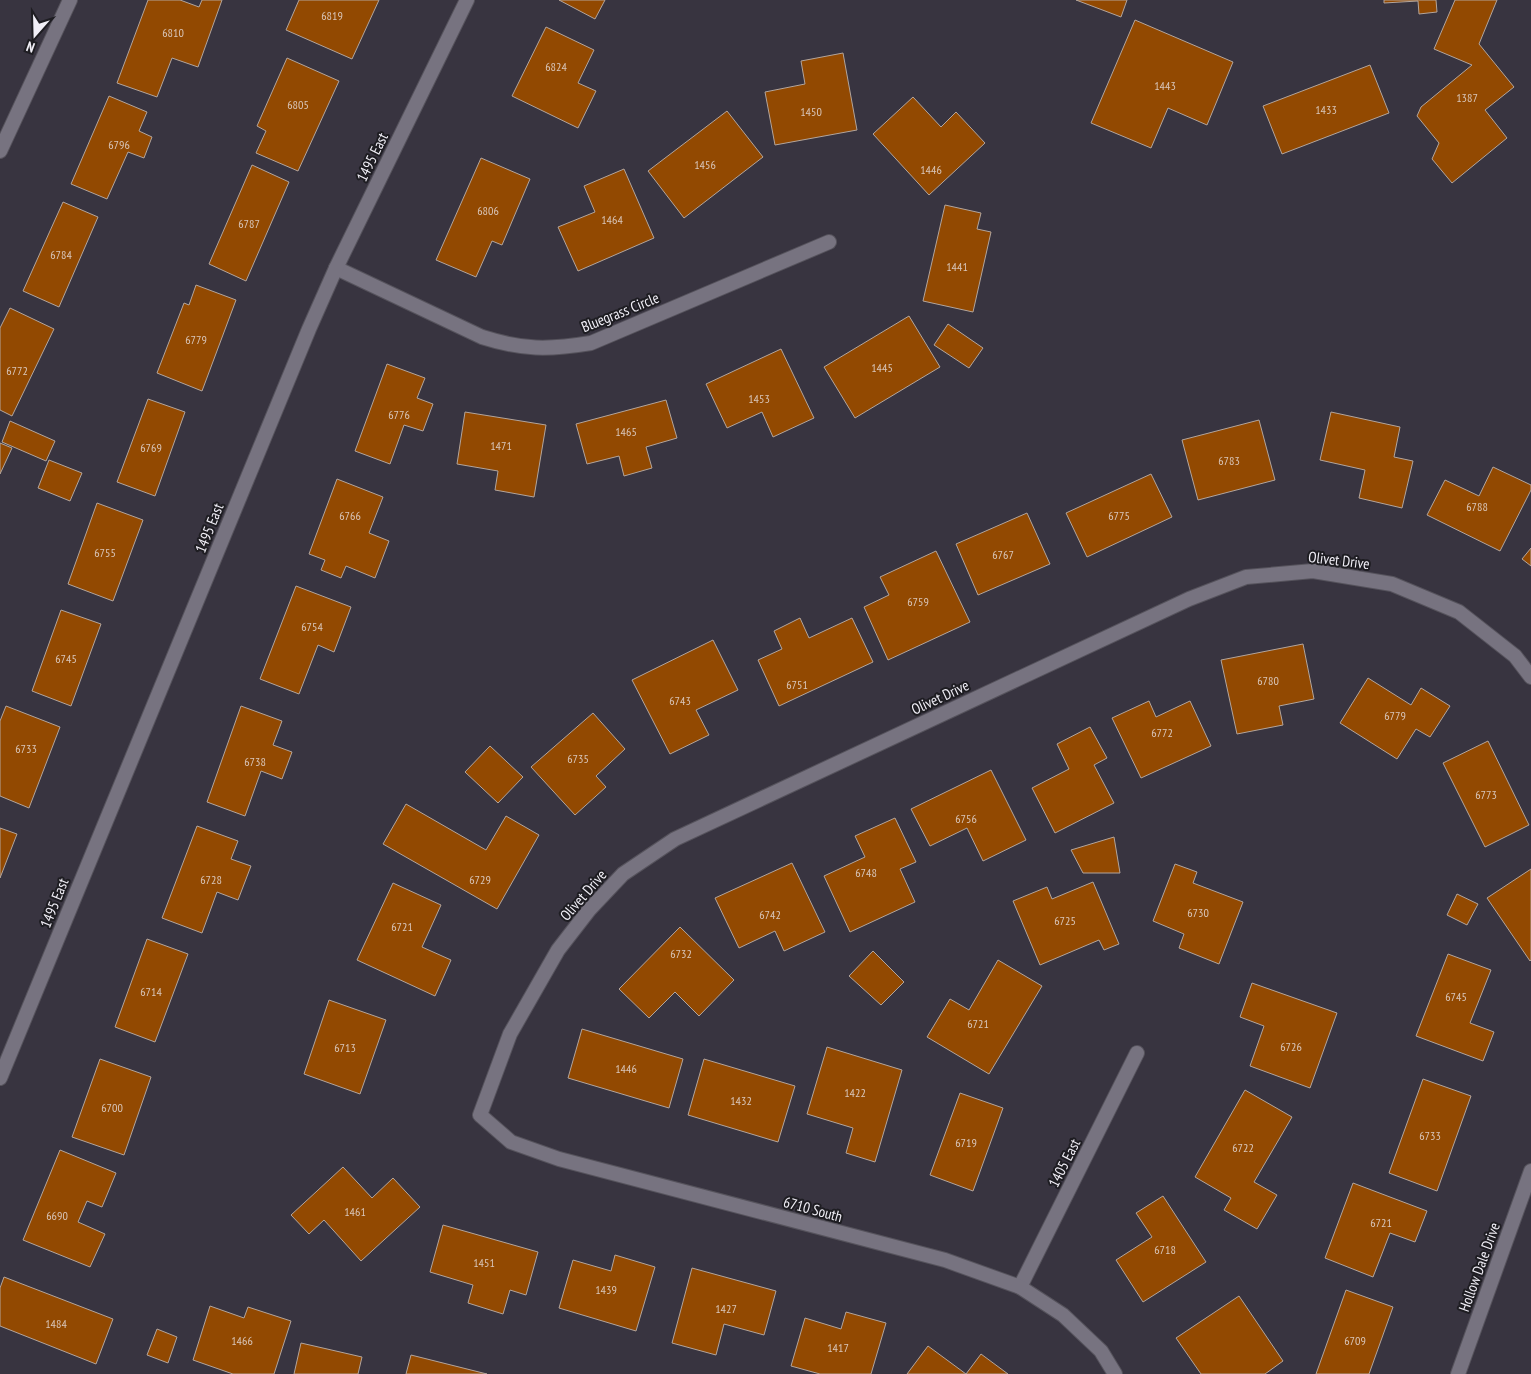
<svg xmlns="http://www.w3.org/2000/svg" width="1531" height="1374" viewBox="0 0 1531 1374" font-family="'PT Sans Narrow',sans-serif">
<rect width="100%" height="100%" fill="#383440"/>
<g fill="#924901" stroke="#b3a59c">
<polygon points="148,0 180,0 199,7 202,0 222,0 198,67 172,58 157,97 117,83"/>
<polygon points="299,0 379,0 352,59 286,30"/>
<polygon points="559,0 605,0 595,19"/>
<polygon points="1076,0 1127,0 1121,17"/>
<polygon points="1384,0 1436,0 1437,12 1419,14 1418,1 1384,3"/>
<polygon points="1455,0 1497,0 1479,44 1514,87 1485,110 1507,138 1452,183 1432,159 1439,143 1417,116 1421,107 1472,65 1434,49"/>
<polygon points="1135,20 1233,62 1207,125 1168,108 1151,148 1091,123"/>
<polygon points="546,27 594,50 578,83 596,91 578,128 512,96"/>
<polygon points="843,53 857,130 775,145 765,92 805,84 801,61"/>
<polygon points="287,58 339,81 298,171 256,153 266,131 257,126"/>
<polygon points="1370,65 1389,113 1282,154 1263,106"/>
<polygon points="109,96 147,112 139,131 152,137 144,158 128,152 107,199 71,184"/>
<polygon points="913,97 941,127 956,112 985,143 929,195 873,134"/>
<polygon points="727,111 763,157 684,218 648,171"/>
<polygon points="481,158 530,179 502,245 492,241 476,277 436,260"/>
<polygon points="252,165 289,182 246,281 209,264"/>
<polygon points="624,169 654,238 578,271 558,227 595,212 584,186"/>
<polygon points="63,202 98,217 59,307 23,291"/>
<polygon points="945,205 981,213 977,229 991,232 973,312 923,301"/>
<polygon points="196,285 236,300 202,391 157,373 184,303 189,305"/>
<polygon points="10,308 54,329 12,416 0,410 0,328"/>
<polygon points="909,316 940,367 855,418 824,367"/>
<polygon points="948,324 983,348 969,368 934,345"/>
<polygon points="781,349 814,418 773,437 762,412 727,428 706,384"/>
<polygon points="387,364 425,378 417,398 433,404 423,431 404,425 390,464 355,451"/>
<polygon points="148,399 185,412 155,496 117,482"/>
<polygon points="666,400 677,438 646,447 652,468 624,476 619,456 587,464 576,424"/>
<polygon points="465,412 546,425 534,497 495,490 498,471 457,464"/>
<polygon points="1331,412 1400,427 1394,457 1413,461 1402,508 1359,498 1365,470 1320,460"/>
<polygon points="1259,420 1275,480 1198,500 1182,440"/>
<polygon points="10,421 55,441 46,461 2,442"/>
<polygon points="0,443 12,448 0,474"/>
<polygon points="49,460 82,473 70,501 38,488"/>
<polygon points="1493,467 1531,485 1531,490 1500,551 1427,515 1445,480 1479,496"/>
<polygon points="1151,474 1172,517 1087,557 1066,513"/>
<polygon points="337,479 383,497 369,533 389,541 375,578 346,566 341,578 321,570 325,560 309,554"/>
<polygon points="97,503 143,520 113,601 68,584"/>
<polygon points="1027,513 1050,564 978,595 956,544"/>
<polygon points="1531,548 1531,566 1522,559"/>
<polygon points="936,551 970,622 888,660 864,607 889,595 880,577"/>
<polygon points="296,586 351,607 334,652 318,645 299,694 260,679"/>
<polygon points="61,610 101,624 71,706 32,691"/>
<polygon points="800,618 809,638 852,618 873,662 779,706 758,660 782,649 774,631"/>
<polygon points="713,640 738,690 696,710 709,735 670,754 632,680"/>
<polygon points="1303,644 1314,699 1279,706 1283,725 1237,734 1221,660"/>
<polygon points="1368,678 1411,705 1421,688 1450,706 1430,737 1416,729 1397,759 1340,723"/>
<polygon points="1149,701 1156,717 1190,701 1211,746 1141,778 1112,718"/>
<polygon points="6,706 60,727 29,808 0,796 0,721"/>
<polygon points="241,706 282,721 273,745 292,752 282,779 261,771 245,816 207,802"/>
<polygon points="593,713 625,749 596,776 606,787 575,815 531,767"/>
<polygon points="1090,727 1107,758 1094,765 1114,803 1055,833 1032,788 1069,769 1057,744"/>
<polygon points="1488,741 1529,825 1485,847 1443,763"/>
<polygon points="490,746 523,777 498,803 465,772"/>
<polygon points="991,770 1026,840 983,861 967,828 930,846 911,809"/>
<polygon points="406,804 486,850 506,816 539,835 497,909 383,844"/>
<polygon points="895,818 916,862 900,869 915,902 850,932 824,876 865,857 855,836"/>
<polygon points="197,826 238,841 231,859 251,866 238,900 217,892 202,933 162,918"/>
<polygon points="0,828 17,834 0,878"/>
<polygon points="1114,837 1120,873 1083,873 1071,850"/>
<polygon points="792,863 825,932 784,951 775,931 739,948 715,898"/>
<polygon points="1175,864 1197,872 1193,883 1243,902 1219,964 1179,948 1184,934 1153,921"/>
<polygon points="1531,869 1531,960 1530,961 1487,898"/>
<polygon points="1093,882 1119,944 1104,950 1099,940 1040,965 1013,901 1047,887 1052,899"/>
<polygon points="393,883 441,905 422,947 451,960 435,996 357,960"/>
<polygon points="1457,894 1478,904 1467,925 1447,915"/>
<polygon points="680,927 734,980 699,1016 675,992 649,1018 619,989"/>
<polygon points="147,939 188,954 155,1042 115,1027"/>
<polygon points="873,951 904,982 881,1005 849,976"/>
<polygon points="1448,954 1491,970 1470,1023 1494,1032 1483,1061 1416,1036"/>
<polygon points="998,960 1042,986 989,1074 927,1037 950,999 969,1010"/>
<polygon points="1252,983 1337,1013 1310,1088 1250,1066 1264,1026 1240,1017"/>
<polygon points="329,1000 386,1020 360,1094 304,1074"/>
<polygon points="582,1029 683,1059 669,1108 568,1078"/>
<polygon points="827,1047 902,1070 875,1162 846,1153 853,1128 807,1114"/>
<polygon points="100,1059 151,1077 124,1155 72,1137"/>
<polygon points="704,1059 795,1086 778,1142 688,1115"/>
<polygon points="1423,1079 1471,1096 1437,1191 1389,1173"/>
<polygon points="1245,1090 1292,1117 1254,1182 1277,1195 1257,1229 1224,1210 1231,1198 1195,1177"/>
<polygon points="960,1093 1003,1108 973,1191 930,1175"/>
<polygon points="60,1150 116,1173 102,1207 87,1201 78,1222 105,1234 90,1267 23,1240"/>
<polygon points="343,1167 372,1198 393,1178 420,1207 361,1261 324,1220 309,1234 291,1215"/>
<polygon points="1353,1183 1427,1211 1415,1242 1390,1233 1373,1277 1325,1258"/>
<polygon points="1163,1196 1206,1262 1143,1302 1116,1260 1152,1237 1136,1213"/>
<polygon points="443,1225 538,1252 526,1295 510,1290 503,1314 468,1303 473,1285 430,1272"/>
<polygon points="615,1255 655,1267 636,1331 559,1308 573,1260 611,1271"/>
<polygon points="692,1268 776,1291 764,1335 724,1324 716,1355 672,1343"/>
<polygon points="4,1277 113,1319 96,1364 0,1326 0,1288"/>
<polygon points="1346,1290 1393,1307 1369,1374 1316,1374"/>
<polygon points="1239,1296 1283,1361 1265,1374 1201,1374 1176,1338"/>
<polygon points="210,1306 244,1318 248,1307 291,1321 274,1374 233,1374 193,1360"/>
<polygon points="846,1312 886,1323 871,1374 820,1374 791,1366 805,1318 841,1329"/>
<polygon points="157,1329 177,1337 168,1363 147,1355"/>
<polygon points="301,1343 362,1357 358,1374 294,1374"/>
<polygon points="928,1346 966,1374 981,1354 1008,1374 907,1374"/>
<polygon points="411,1355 487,1374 406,1374"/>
</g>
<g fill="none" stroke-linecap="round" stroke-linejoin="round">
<g stroke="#56535c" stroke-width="16">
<g id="minor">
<polyline points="0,151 70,0"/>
<path d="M336,268L482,337C523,350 548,350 591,343L829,242"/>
<polyline points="0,1078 309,329 336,268 467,0"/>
<polyline points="1020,1287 1137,1053"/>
<polyline points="1115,1374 1101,1351 1063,1315 1020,1287 945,1260 559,1159 511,1142 480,1115 510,1034 558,950 589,910 623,874 675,839 1189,599 1246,577 1313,571 1392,584 1459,612 1515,656 1531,677"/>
<polyline points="1458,1374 1531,1171"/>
</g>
</g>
<use href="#minor" stroke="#777380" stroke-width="14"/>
</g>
<g text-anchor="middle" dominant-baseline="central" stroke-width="4" stroke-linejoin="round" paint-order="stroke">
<g font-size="12" fill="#d9c6ba">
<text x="332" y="15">6819</text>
<text x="173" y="32">6810</text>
<text x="556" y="66">6824</text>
<text x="1165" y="85">1443</text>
<text x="1467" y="97">1387</text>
<text x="298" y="104">6805</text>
<text x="1326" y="109">1433</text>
<text x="811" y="111">1450</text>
<text x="119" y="144">6796</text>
<text x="705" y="164">1456</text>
<text x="931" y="169">1446</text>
<text x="488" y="210">6806</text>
<text x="612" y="219">1464</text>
<text x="249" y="223">6787</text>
<text x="61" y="254">6784</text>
<text x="957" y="266">1441</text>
<text x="196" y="339">6779</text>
<text x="882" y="367">1445</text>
<text x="17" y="370">6772</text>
<text x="759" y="398">1453</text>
<text x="399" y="414">6776</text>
<text x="626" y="431">1465</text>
<text x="501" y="445">1471</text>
<text x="151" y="447">6769</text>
<text x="1229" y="460">6783</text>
<text x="1477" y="506">6788</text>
<text x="350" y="515">6766</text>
<text x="1119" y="515">6775</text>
<text x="105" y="552">6755</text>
<text x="1003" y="554">6767</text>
<text x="918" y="601">6759</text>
<text x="312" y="626">6754</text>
<text x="66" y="658">6745</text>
<text x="1268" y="680">6780</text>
<text x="797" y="684">6751</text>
<text x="680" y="700">6743</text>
<text x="1395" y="715">6779</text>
<text x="1162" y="732">6772</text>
<text x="26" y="748">6733</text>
<text x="578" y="758">6735</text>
<text x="255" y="761">6738</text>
<text x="1486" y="794">6773</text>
<text x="966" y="818">6756</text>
<text x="866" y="872">6748</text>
<text x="211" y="879">6728</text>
<text x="480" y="879">6729</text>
<text x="1198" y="912">6730</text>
<text x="770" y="914">6742</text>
<text x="1065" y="920">6725</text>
<text x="402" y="926">6721</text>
<text x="681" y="953">6732</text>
<text x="151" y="991">6714</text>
<text x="1456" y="996">6745</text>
<text x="978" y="1023">6721</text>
<text x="1291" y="1046">6726</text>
<text x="345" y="1047">6713</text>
<text x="626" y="1068">1446</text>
<text x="855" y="1092">1422</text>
<text x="741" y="1100">1432</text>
<text x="112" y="1107">6700</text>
<text x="1430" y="1135">6733</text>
<text x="966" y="1142">6719</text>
<text x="1243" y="1147">6722</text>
<text x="355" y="1211">1461</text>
<text x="57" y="1215">6690</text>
<text x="1381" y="1222">6721</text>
<text x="1165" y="1249">6718</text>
<text x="484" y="1262">1451</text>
<text x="606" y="1289">1439</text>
<text x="726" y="1308">1427</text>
<text x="56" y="1323">1484</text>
<text x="242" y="1340">1466</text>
<text x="1355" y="1340">6709</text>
<text x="838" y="1347">1417</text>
</g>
<g font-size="15" fill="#f1eff7" stroke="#1e1d22">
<text transform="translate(372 157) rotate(-64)">1495 East</text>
<text transform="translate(620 312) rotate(-22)">Bluegrass Circle</text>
<text transform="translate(209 528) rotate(-68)">1495 East</text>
<text transform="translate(1339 560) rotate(7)">Olivet Drive</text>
<text transform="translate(940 697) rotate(-25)">Olivet Drive</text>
<text transform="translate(583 895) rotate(-49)">Olivet Drive</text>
<text transform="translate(54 903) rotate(-68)">1495 East</text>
<text transform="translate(1064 1163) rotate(-63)">1405 East</text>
<text transform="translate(813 1209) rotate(15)">6710 South</text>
<text transform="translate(1479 1267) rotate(-70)">Hollow Dale Drive</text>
</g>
</g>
<g transform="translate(35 35) rotate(200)" stroke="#1e1d22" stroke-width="4" paint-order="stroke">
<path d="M0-4L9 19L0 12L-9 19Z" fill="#f1eff7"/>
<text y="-8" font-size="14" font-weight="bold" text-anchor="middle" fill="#f1eff7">N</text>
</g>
</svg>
